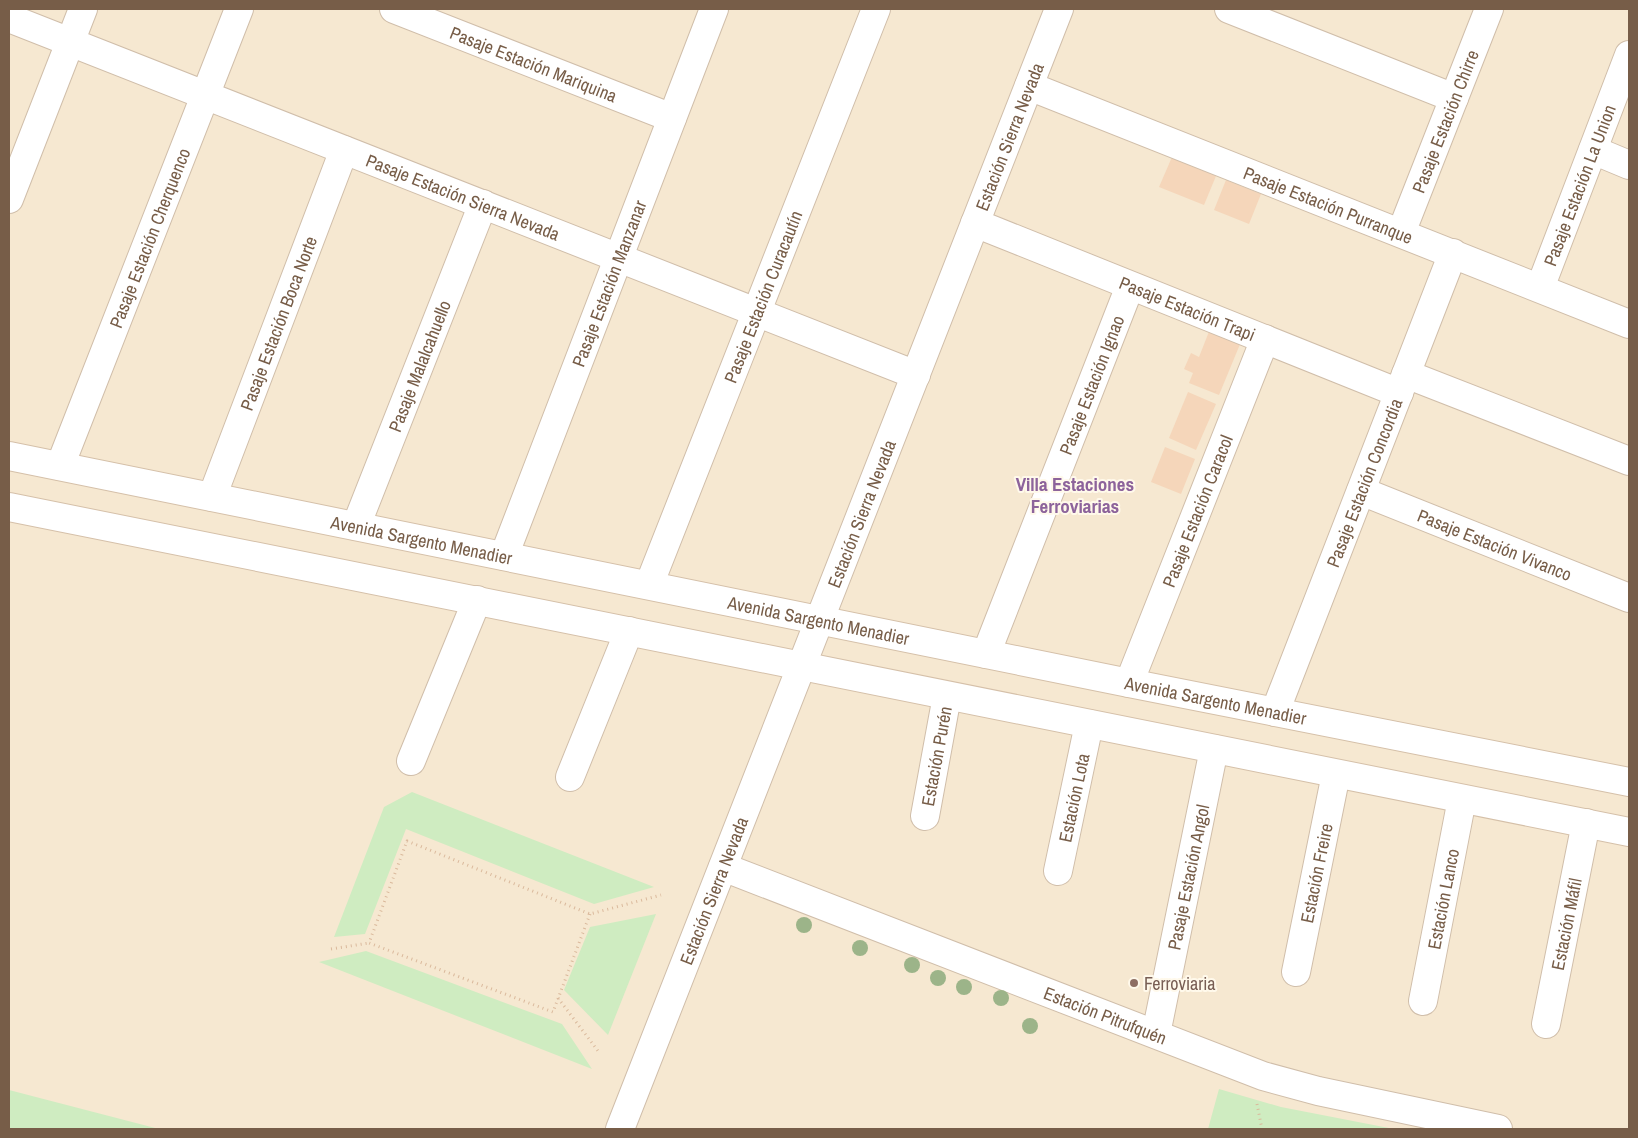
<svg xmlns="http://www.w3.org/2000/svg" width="1638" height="1138" viewBox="0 0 1638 1138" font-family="'Archivo Narrow',sans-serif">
<rect width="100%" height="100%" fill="#fdf6e4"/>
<rect fill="#f6e8d1" x="9" y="9" width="1620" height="1120"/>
<g fill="#cfecc1">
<polygon points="412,792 654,887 594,904 406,829 365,934 334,937 384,807"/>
<polygon points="656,914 608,1035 564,990 590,927"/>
<polygon points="366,951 562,1024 592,1069 319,962"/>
<polygon points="1219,1089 1281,1107 1394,1129 1208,1129"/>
<polygon points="9,1090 159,1129 9,1129"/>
</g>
<g fill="#f5d6ba">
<polygon points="1172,157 1216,176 1204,205 1159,187"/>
<polygon points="1226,180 1261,194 1249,224 1214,210"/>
<polygon points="1212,324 1243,337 1219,395 1189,383 1193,373 1184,369 1191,353 1199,357"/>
<polygon points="1188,392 1216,404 1196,450 1169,438"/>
<polygon points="1165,447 1195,459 1181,494 1151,482"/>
</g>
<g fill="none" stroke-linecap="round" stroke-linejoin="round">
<g stroke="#d0beaa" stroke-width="30">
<g id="street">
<path id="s1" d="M394,9L672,118"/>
<polyline points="1229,9 1454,98"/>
<path id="s2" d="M9,18L916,375"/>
<path id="s3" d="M1029,86L1629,324"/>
<polyline points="1593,150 1629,165"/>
<polyline points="9,199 83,9"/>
<path id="s4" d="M975,223L1399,393"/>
<path id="s5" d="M1401,233L1489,9"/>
<path id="s6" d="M1540,288L1629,55"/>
<polyline points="1406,374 1629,461"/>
<path id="s7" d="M60,466L239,9"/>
<path id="s8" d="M1361,491L1629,598"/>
<path id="s9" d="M212,497L344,150"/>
<path id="s10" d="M356,526L483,204"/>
<path id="s11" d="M504,556L714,9"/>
<path id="s12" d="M649,585L876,9"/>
<path id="s13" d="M986,654L1130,286"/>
<path id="s14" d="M1129,683L1265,339"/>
<path id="s15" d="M1275,712L1453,253"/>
<polyline points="411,761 477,600"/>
<polyline points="570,777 629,631"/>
<path id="s16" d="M925,816L947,696"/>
<path id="s17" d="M723,867L1263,1076L1318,1091L1498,1129"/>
<path id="s18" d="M1058,871L1089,724"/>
<path id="s19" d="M1296,972L1336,774"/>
<path id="s20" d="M1423,1001L1462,799"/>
<path id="s21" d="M1546,1024L1586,823"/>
<path id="s22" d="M1156,1034L1214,749"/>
<path id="s23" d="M620,1129L1059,9"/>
</g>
</g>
<g stroke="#d5c0a9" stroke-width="30">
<g id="secondary">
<path id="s24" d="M9,456L1129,683L1629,782"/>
<polyline points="9,507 1629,832"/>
</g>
</g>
<g stroke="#dab99c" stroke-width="3" stroke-dasharray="1 4" stroke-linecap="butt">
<polyline points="590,914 553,1012 369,943 407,841 590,914 661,895"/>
<polyline points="331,949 369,943"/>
<polyline points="558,998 598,1051"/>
<polyline points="1257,1104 1262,1129"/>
</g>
<use href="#street" stroke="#fff" stroke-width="28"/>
<use href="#secondary" stroke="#fff" stroke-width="28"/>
</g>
<g fill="#9cb489">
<circle cx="804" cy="925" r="8"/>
<circle cx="860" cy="948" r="8"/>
<circle cx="912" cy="965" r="8"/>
<circle cx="938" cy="978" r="8"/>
<circle cx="964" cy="987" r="8"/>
<circle cx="1001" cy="998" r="8"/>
<circle cx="1030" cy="1026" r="8"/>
</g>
<circle fill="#8d6e63" stroke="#fff9eb" stroke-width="2" cx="1134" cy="983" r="5"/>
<g text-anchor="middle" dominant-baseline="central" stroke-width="4" stroke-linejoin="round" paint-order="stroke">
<g font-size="18" fill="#775d48" stroke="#fff9eb">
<text stroke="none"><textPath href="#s1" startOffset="150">Pasaje Estación Mariquina</textPath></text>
<text stroke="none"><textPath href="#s5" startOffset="120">Pasaje Estación Chirre</textPath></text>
<text stroke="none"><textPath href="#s23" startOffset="1066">Estación Sierra Nevada</textPath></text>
<text stroke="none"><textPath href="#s6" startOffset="110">Pasaje Estación La Union</textPath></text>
<text stroke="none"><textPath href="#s2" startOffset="488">Pasaje Estación Sierra Nevada</textPath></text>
<text stroke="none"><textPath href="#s3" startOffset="322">Pasaje Estación Purranque</textPath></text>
<text stroke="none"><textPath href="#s7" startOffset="245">Pasaje Estación Cherquenco</textPath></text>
<text stroke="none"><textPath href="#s11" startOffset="292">Pasaje Estación Manzanar</textPath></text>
<text stroke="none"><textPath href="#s12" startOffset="310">Pasaje Estación Curacautín</textPath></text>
<text stroke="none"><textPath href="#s4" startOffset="229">Pasaje Estación Trapi</textPath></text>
<text stroke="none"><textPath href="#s9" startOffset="186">Pasaje Estación Boca Norte</textPath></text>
<text stroke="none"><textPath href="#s10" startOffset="172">Pasaje Malalcahuello</textPath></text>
<text stroke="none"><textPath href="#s13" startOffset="289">Pasaje Estación Ignao</textPath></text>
<text stroke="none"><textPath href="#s15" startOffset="246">Pasaje Estación Concordia</textPath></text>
<text stroke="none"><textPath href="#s14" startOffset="185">Pasaje Estación Caracol</textPath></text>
<text stroke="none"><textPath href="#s23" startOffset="661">Estación Sierra Nevada</textPath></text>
<text stroke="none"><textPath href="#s24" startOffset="421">Avenida Sargento Menadier</textPath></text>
<text stroke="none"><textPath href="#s8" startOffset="144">Pasaje Estación Vivanco</textPath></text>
<text stroke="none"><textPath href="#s24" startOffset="826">Avenida Sargento Menadier</textPath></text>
<text stroke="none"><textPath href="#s24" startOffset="1231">Avenida Sargento Menadier</textPath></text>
<text stroke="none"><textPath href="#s16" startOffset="61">Estación Purén</textPath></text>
<text stroke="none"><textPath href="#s18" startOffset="75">Estación Lota</textPath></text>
<text stroke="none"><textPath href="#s19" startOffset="101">Estación Freire</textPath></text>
<text stroke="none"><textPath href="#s22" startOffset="160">Pasaje Estación Angol</textPath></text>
<text stroke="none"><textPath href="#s23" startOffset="256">Estación Sierra Nevada</textPath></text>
<text stroke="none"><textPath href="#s20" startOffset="104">Estación Lanco</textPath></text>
<text stroke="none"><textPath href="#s21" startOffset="102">Estación Máfil</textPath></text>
<text stroke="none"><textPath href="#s17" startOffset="410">Estación Pitrufquén</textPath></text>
</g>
<g font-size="18" fill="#785e54" stroke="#fff9eb" text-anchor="start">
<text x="1144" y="983">Ferroviaria</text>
</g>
<g font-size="19" font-weight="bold" fill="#8d639b" stroke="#fff9eb">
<text x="1075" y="484">Villa Estaciones<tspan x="1075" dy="22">Ferroviarias</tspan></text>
</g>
</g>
<rect width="1638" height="1138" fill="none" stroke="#775d48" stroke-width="20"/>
</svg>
